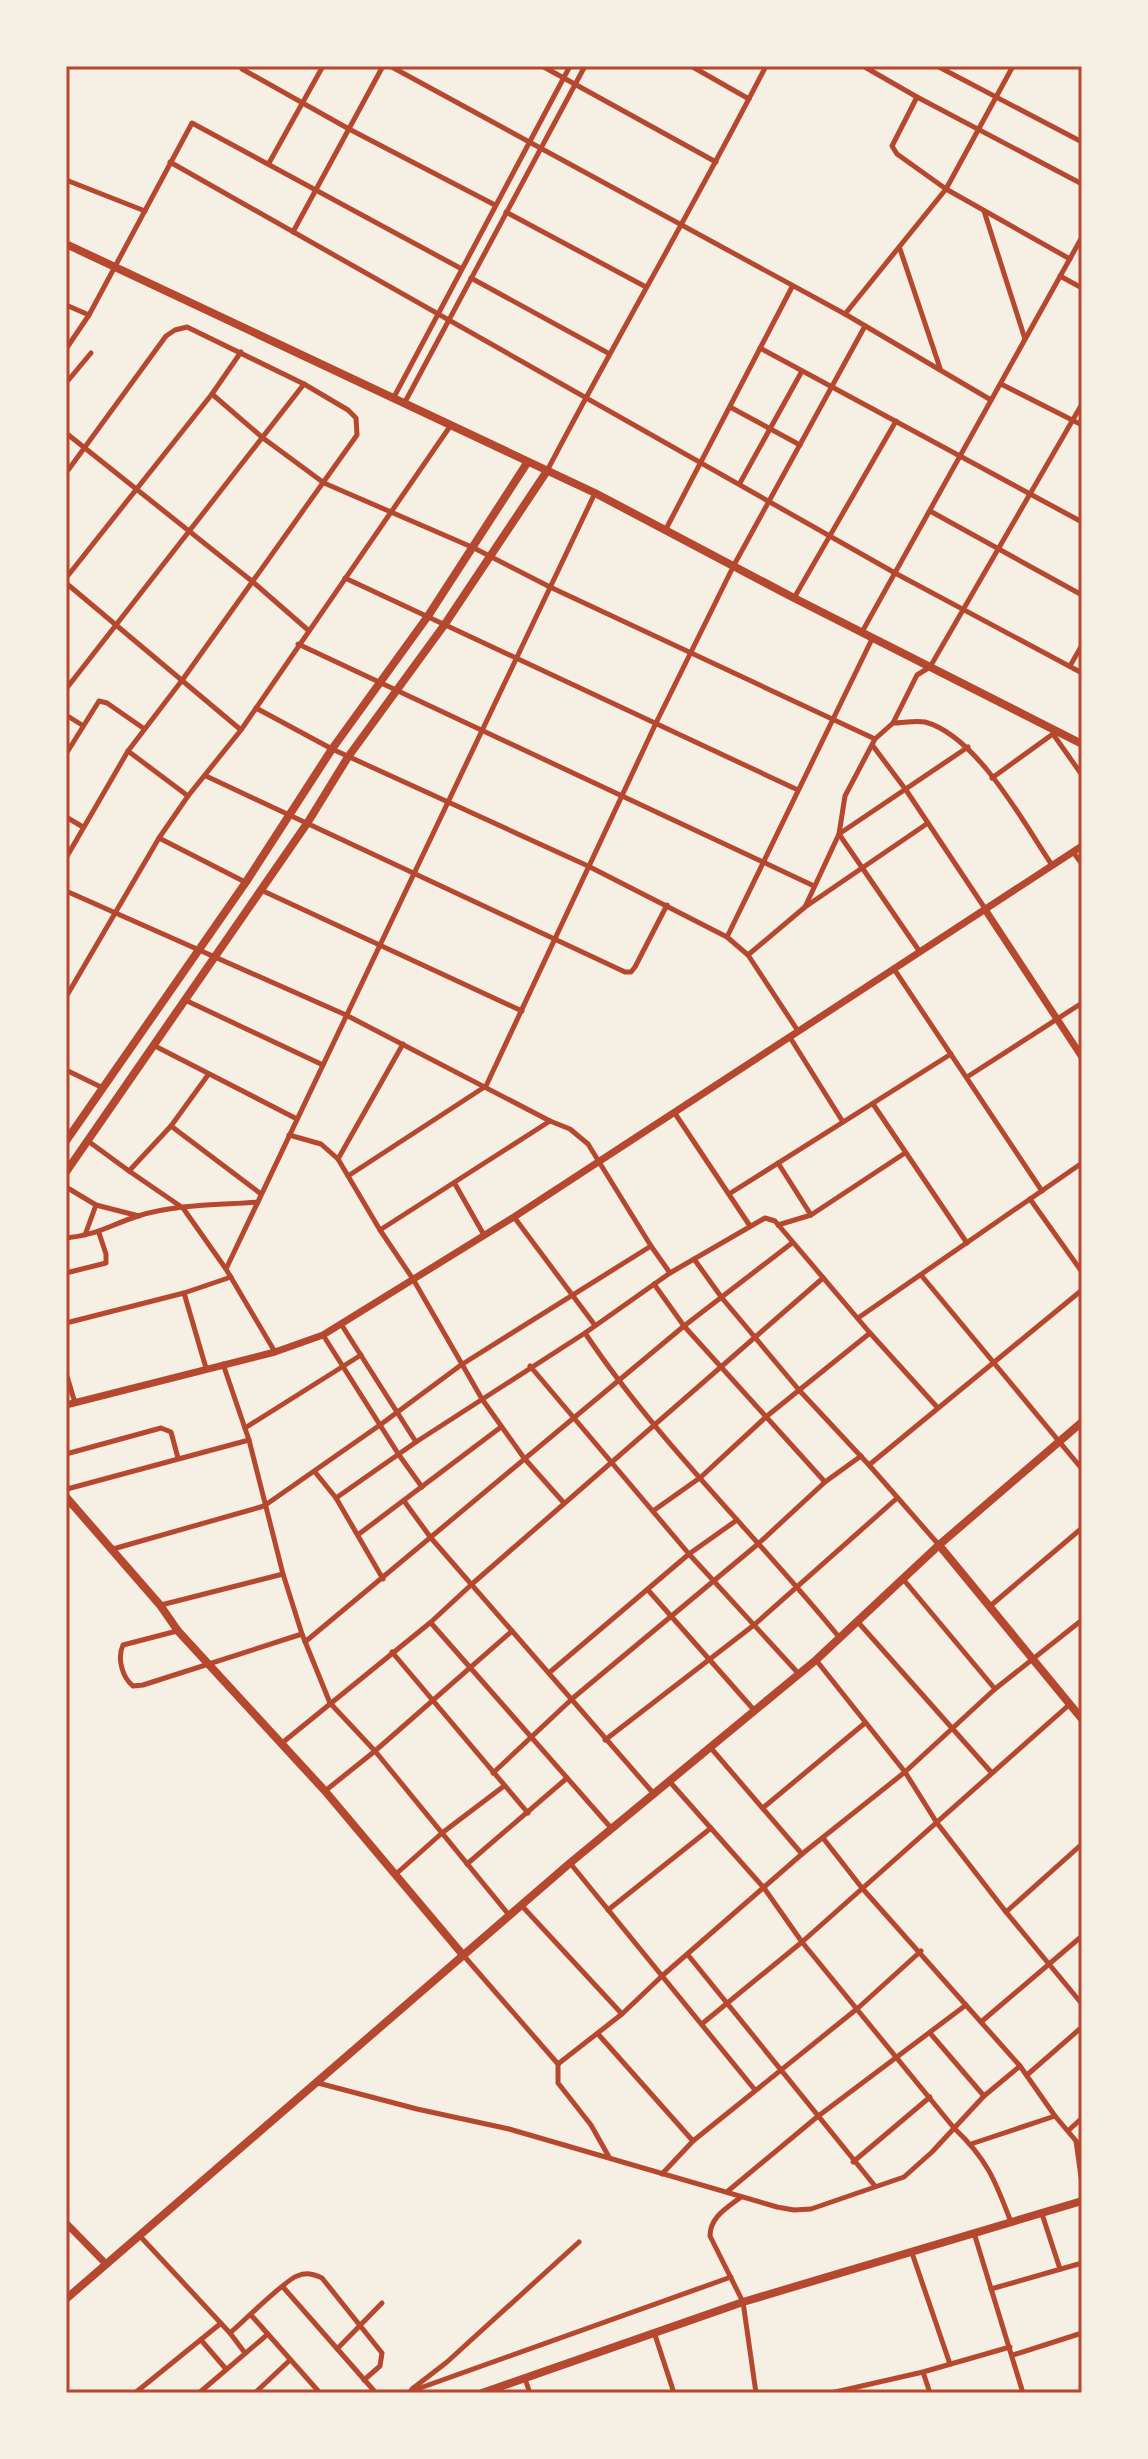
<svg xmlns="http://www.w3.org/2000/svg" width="1148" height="2459" viewBox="0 0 1148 2459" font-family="'Source Sans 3',sans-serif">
<rect width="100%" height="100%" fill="#f6efe4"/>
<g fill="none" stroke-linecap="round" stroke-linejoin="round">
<g stroke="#b5482f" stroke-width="5">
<polyline points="390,66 845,314 991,400"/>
<polyline points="542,66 716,162"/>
<polyline points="691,66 749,99"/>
<polyline points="863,66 917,97"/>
<polyline points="937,66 1082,142"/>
<polyline points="242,69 349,129 495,205"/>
<polyline points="170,162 895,573 1082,673"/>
<polyline points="269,163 323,66"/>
<polyline points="66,180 145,211"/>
<polyline points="984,211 1025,339"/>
<polyline points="506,212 646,287"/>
<polyline points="293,232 383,66"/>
<polyline points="900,249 940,368"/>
<polyline points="1070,259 946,189 897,154 892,146 917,97 1082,184"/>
<polyline points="1060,276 1082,288"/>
<polyline points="471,278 608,353"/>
<polyline points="66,305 89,315"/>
<polyline points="845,314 946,189 1013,66"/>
<polyline points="760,348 1082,522"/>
<polyline points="66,349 89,315 192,123 460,268"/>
<polyline points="66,383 91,353"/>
<polyline points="1001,384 1082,425"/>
<polyline points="212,394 263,438 324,483 474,548 550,587 875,739"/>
<polyline points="394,397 570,66"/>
<polyline points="405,402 585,66"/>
<polyline points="730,407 800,445"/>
<polyline points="66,433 253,582 308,630"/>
<path d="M547,471C618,335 696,203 766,66"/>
<polyline points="66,473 166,336 175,330 187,327 304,384 348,410 356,418 357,435 183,679 128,751 66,858"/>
<polyline points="740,483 802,371"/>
<polyline points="930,511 1082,595"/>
<polyline points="666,529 792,287"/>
<polyline points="66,578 212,394 241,352"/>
<polyline points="345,578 798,790"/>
<polyline points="66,583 241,730"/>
<polyline points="794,598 896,421"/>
<polyline points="862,632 1082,237"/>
<polyline points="298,644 814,886"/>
<polyline points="1070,666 1082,645"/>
<polyline points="66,689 304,384"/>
<polyline points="256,708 332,749 588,866 727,937 748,955 798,1031"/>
<polyline points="66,715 82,725"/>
<path d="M893,723C903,723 915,720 925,722C977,736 1023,822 1052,865"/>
<polyline points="1053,734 1082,775"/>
<polyline points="873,746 906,790 986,910"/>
<polyline points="128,751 188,796"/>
<polyline points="66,754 99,701 107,703 143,728"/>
<polyline points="206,776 625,972 631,972 635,967 667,905"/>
<polyline points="992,778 1057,731"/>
<polyline points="66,817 83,827"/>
<polyline points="159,838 245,882"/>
<polyline points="1073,852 1082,864"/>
<polyline points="261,890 522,1011"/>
<polyline points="66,891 346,1015 550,1121 570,1129 588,1144 651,1246 670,1273"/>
<polyline points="805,907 839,834 845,796 875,739 893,723 917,675 930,667 1082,404"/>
<polyline points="727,937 873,637"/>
<polyline points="920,952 839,834 968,747"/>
<polyline points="748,955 805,907 928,823"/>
<polyline points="894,969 1042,1191"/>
<polyline points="66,997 159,838 188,796 241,730 451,425"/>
<polyline points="185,1000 323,1065"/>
<polyline points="791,1039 843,1122"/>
<polyline points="153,1045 297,1119"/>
<polyline points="66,1070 103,1088"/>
<polyline points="208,1075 171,1126 129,1171 183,1208 226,1269 275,1352"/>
<polyline points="967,1077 1082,1003"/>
<polyline points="873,1104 967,1243"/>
<polyline points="674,1112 750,1226"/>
<polyline points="171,1126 261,1194"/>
<polyline points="289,1135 321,1144 338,1159 380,1230 413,1279 482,1399 524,1458 564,1503"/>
<polyline points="88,1141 129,1171"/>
<polyline points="338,1159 403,1044"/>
<polyline points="778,1163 811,1215"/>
<polyline points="348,1176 486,1086 656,723 734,565 865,326"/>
<polyline points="455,1184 484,1235"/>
<polyline points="66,1187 96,1205 139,1216"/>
<polyline points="729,1194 951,1054"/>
<polyline points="1030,1199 1082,1272"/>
<polyline points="514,1217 594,1324"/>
<polyline points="778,1225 811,1215 905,1153"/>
<polyline points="380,1230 550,1121"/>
<polyline points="85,1235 96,1205"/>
<path d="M66,1238C98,1235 110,1225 138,1216C176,1204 219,1205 258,1202"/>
<polyline points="694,1259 722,1298 799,1390 869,1465 939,1545"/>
<polyline points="226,1269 595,493"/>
<polyline points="66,1273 106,1263 106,1254 99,1233"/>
<polyline points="921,1275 1082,1469"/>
<polyline points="654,1284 684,1326 825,1482"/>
<polyline points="184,1293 206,1368"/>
<polyline points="858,1318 1082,1163"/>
<polyline points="66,1323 184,1293 231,1277"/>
<polyline points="341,1324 416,1442"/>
<path d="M585,1333C658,1442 756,1535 839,1637"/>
<polyline points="323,1335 399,1455 422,1487"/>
<polyline points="223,1364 249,1440 283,1574 302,1634 330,1703 375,1751 509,1915"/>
<polyline points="530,1366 689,1554 798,1673"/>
<polyline points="66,1373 75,1403"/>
<polyline points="245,1428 361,1355"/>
<polyline points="66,1454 161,1428 171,1432 178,1458"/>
<polyline points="869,1465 1082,1290"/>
<polyline points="315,1472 336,1498 383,1579"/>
<polyline points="67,1489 249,1440"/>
<polyline points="336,1498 416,1442 585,1333 670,1273 765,1218 775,1221 870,1333 937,1407"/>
<polyline points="404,1501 431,1538 654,1794"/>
<polyline points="653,1511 701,1477 767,1416 870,1333"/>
<polyline points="359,1534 501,1427"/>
<polyline points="113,1549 264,1506 380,1425 461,1365 651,1246"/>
<polyline points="903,1579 995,1689"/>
<polyline points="648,1590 754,1710"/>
<polyline points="161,1605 283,1574"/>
<polyline points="989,1607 1082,1528"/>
<polyline points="857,1621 991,1772"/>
<polyline points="431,1623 612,1829"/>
<path d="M177,1631L123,1645C117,1658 122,1677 133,1686L143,1685L302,1634"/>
<polyline points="305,1642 684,1326 792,1243"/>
<polyline points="392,1652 528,1813"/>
<polyline points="816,1660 905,1772 937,1823 1006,1912 1082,2004"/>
<polyline points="550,1672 689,1554 737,1520"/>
<polyline points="605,1740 754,1625 896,1499"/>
<polyline points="282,1743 431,1622 472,1584 823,1278"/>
<polyline points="710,1747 802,1854"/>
<polyline points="493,1773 573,1698 758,1544 825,1482 861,1456"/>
<path d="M670,1782L764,1888L802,1942L954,2128C987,2159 995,2180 1011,2222"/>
<polyline points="325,1791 375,1751 512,1631"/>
<polyline points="764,1807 865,1723"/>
<polyline points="823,1838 862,1888 1020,2066 1055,2116 1082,2148"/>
<polyline points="570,1863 755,2090"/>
<polyline points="467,1864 567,1778"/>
<polyline points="396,1874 442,1833 504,1786"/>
<polyline points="522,1906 622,2014"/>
<polyline points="608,1910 711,1828"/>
<polyline points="1006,1912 1082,1844"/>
<polyline points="688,1955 875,2186"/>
<polyline points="464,1956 558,2064 558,2083 591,2125 609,2157"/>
<polyline points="981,2022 1082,1936"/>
<polyline points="703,2023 802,1942 1070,1704"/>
<polyline points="930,2033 984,2096"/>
<polyline points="598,2034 693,2141"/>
<polyline points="558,2064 622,2014 662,1976 802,1854 905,1772 995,1689 1082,1620"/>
<polyline points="1027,2075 1082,2027"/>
<polyline points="318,2083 417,2109 509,2129 777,2207 794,2210 811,2209 904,2177 932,2152 984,2096 1020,2066"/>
<polyline points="1069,2130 1082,2118"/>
<polyline points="1076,2141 1082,2184"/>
<polyline points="971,2144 1055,2116"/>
<polyline points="853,2162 930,2097"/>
<polyline points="662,2174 693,2141 858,2008 921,1951"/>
<polyline points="728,2191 817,2117 966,2005"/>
<path d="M741,2197C727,2208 710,2217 710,2236L743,2302L756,2393"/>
<polyline points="1042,2214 1060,2269"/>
<polyline points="974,2233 1023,2393"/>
<polyline points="139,2235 230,2333 245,2353"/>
<polyline points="912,2253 950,2364"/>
<polyline points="283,2287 376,2393"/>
<polyline points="991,2289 1082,2263"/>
<polyline points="251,2315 320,2393"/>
<path d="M230,2333C243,2322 285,2280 297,2276C307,2272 313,2274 322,2278L382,2353L380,2366L364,2380"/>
<polyline points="655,2335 674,2393"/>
<polyline points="201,2340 226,2369"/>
<polyline points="337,2349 382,2303"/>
<polyline points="1013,2355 1082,2333"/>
<polyline points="923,2372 930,2393"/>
<polyline points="525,2379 530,2393"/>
<polyline points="412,2389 447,2362 579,2242"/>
<polyline points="135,2393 220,2324"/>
<polyline points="199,2393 268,2334"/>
<polyline points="255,2393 290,2360"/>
<polyline points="406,2393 731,2277"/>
<polyline points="831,2393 923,2372 1010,2347"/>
</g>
<g stroke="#b5482f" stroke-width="7">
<polyline points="986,911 1082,1057"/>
<polyline points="66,1405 275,1352 323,1335 514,1217 1082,846"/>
<polyline points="66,2223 106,2264"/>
</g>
<g stroke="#b5482f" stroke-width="8">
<polyline points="66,1497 160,1605 178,1631 325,1791 463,1955"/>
<polyline points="939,1545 1082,1719"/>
<polyline points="66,2299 570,1863 816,1660 939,1545 1082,1422"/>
</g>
<g stroke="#b5482f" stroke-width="8">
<polyline points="66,244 595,493 794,598 1082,744"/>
<polyline points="66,1141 246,882 332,749 428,616 527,463"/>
<polyline points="66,1172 308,822 348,757 445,624 547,471"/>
<polyline points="482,2393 743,2302 1082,2201"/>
</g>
</g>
<rect width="1148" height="2459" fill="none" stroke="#f6efe4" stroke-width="136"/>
<rect x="68" y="68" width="1012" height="2323" fill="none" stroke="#b5482f" stroke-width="3"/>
</svg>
